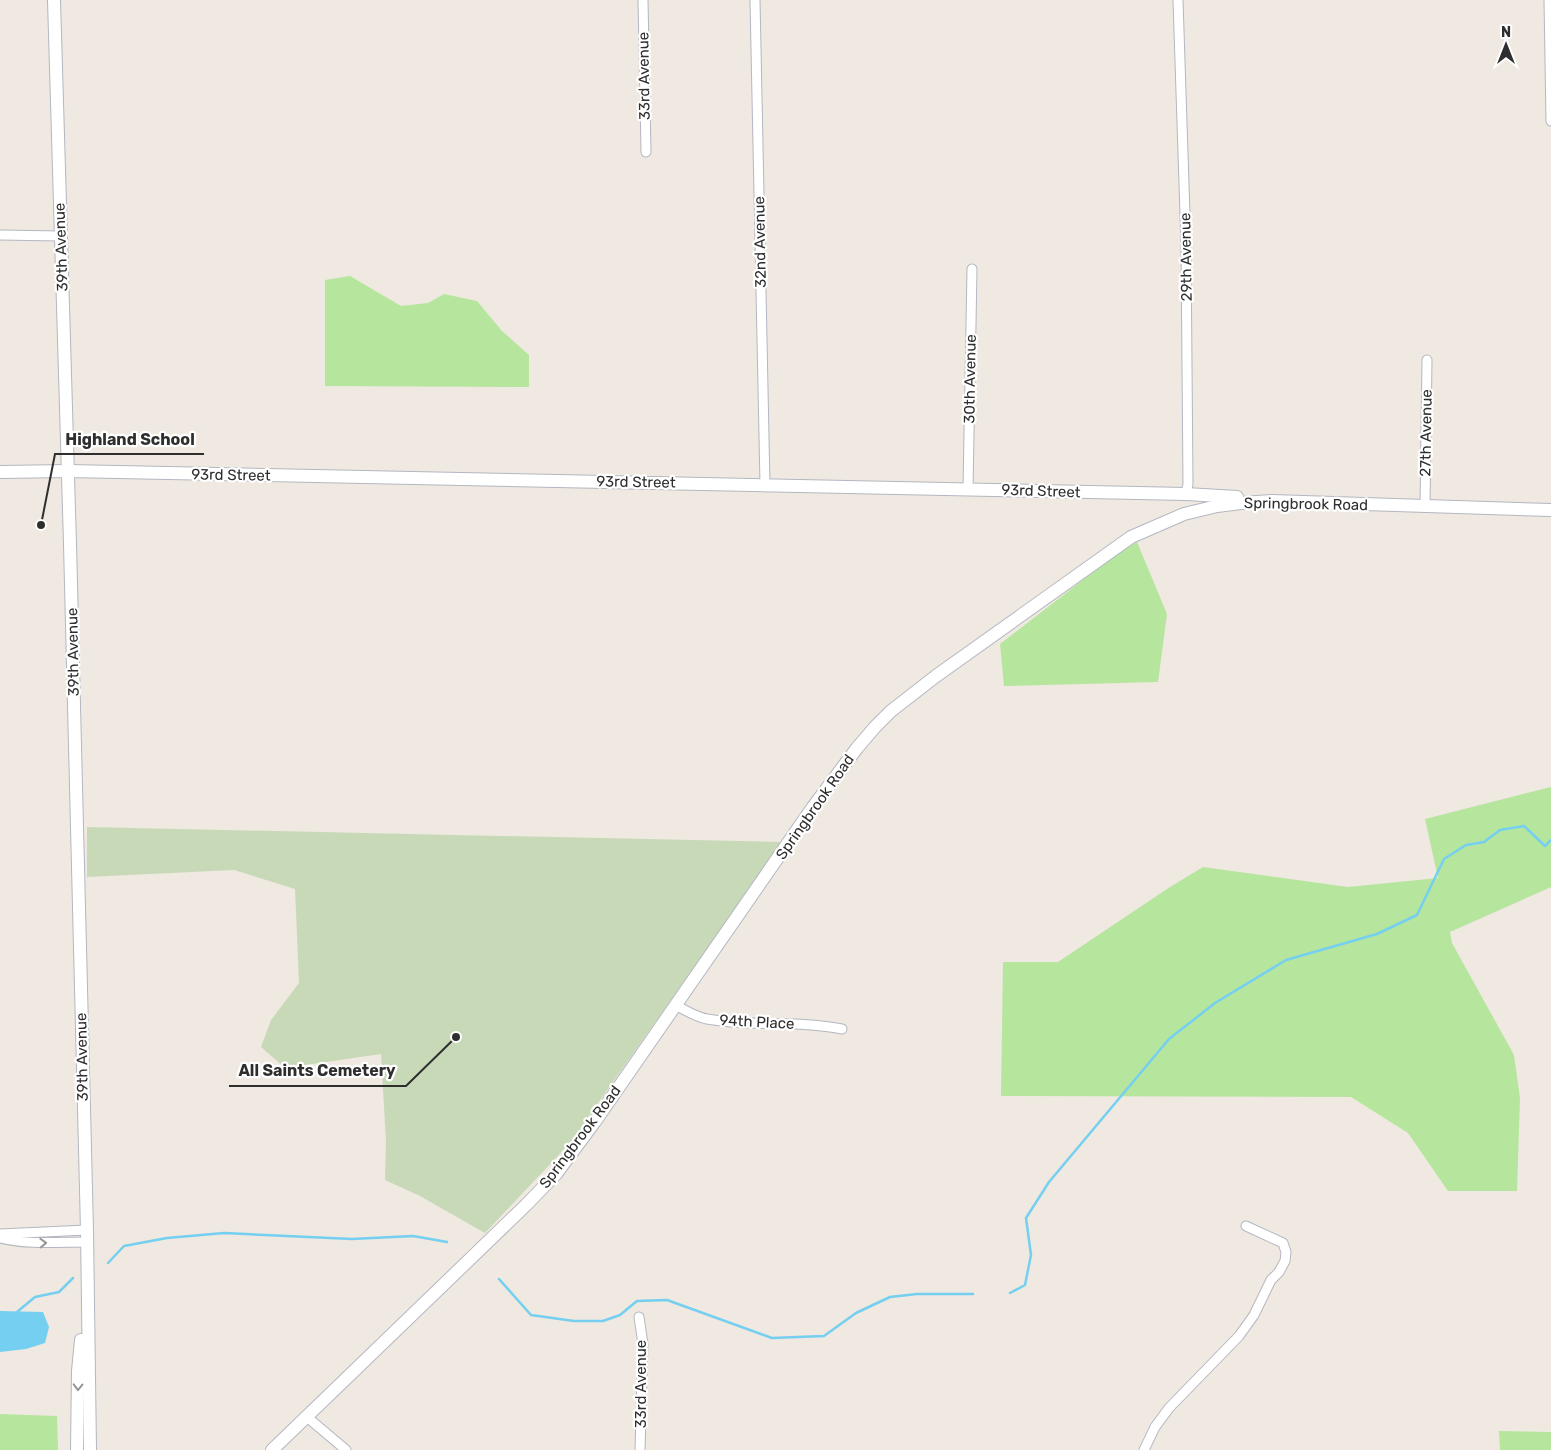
<svg xmlns="http://www.w3.org/2000/svg" width="1551" height="1450" viewBox="0 0 1551 1450" font-family="Rubik,sans-serif">
<rect width="100%" height="100%" fill="#efe9e1"/>
<g fill="#b6e59e">
<polygon points="350,276 401,306 428,303 444,294 477,301 502,331 529,355 529,387 325,386 325,280"/>
<polygon points="1137,542 1167,614 1158,682 1004,686 1000,644 1119,552"/>
<polygon points="1551,787 1551,887 1450,932 1452,943 1514,1055 1520,1098 1517,1191 1448,1191 1408,1133 1351,1097 1001,1096 1003,962 1058,962 1170,887 1203,867 1348,887 1438,878 1425,819"/>
<polygon points="0,1414 57,1416 58,1450 0,1450"/>
<polygon points="1499,1431 1551,1432 1551,1450 1500,1450"/>
</g>
<polygon fill="#c8d9b8" points="87,827 782,842 570,1143 485,1233 420,1196 385,1180 386,1142 381,1054 285,1068 261,1047 271,1020 299,983 295,889 234,870 87,877"/>
<polygon fill="#75cff0" points="0,1311 43,1312 49,1327 45,1343 26,1349 0,1352"/>
<g fill="none" stroke-linecap="round" stroke-linejoin="round">
<g stroke="#75cff0" stroke-width="2.5">
<polyline points="108,1263 124,1246 167,1238 224,1233 352,1239 413,1236 447,1242"/>
<polyline points="499,1279 531,1315 574,1321 603,1321 620,1315 637,1301 667,1300 772,1338 824,1336 856,1313 890,1297 917,1294 973,1294"/>
<polyline points="1010,1293 1025,1285 1031,1255 1026,1218 1049,1182 1169,1039 1215,1003 1286,960 1377,934 1417,915 1444,859 1466,845 1484,842 1500,830 1524,826 1545,846 1551,840"/>
<polyline points="17,1312 35,1297 59,1292 73,1278"/>
</g>
<g stroke="#b4b7c1" stroke-width="11">
<g id="street">
<polyline points="643,0 646,152"/>
<polyline points="755,0 765,485"/>
<polyline points="1178,0 1186,245 1188,484 1186,494"/>
<polyline points="1549,0 1551,121"/>
<polyline points="0,235 60,236"/>
<polyline points="968,489 972,269"/>
<polyline points="1425,507 1427,360"/>
<path d="M675,1005C685,1010 696,1017 707,1019C751,1027 798,1020 842,1029"/>
<polyline points="0,1234 87,1230"/>
<path d="M0,1238C29,1245 58,1242 87,1242"/>
<polyline points="639,1317 643,1344 640,1450"/>
<polyline points="307,1417 346,1450"/>
<polyline points="1144,1450 1155,1427 1169,1408 1239,1336 1254,1315 1271,1280 1279,1272 1285,1261 1286,1252 1283,1243 1246,1226"/>
</g>
</g>
<g stroke="#b4b7c1" stroke-width="14">
<g id="secondary">
<polyline points="54,0 70,544 87,1230 90,1450"/>
<polyline points="0,472 68,471 1186,494 1237,497"/>
<polyline points="77,1450 78,1371 81,1340"/>
<polyline points="272,1450 526,1205 556,1174 596,1120 813,807 857,748 875,727 891,711 936,676 1131,537 1184,514 1217,506 1241,503 1272,501 1551,510"/>
</g>
</g>
<use href="#street" stroke="#fff" stroke-width="9"/>
<use href="#secondary" stroke="#fff" stroke-width="12"/>
</g>
<defs><path id="oneway-chevron" d="M-2-3.5L2.5 0L-2 3.5" fill="none" stroke-width="1.6" stroke-linecap="round" stroke-linejoin="round" transform="scale(1.25)"/></defs>
<g stroke="#969696">
<use href="#oneway-chevron" transform="translate(43 1243) rotate(-2)"/>
<use href="#oneway-chevron" transform="translate(78 1387) rotate(91)"/>
</g>
<g text-anchor="middle" dominant-baseline="central" stroke-width="4.5" stroke-linejoin="round" paint-order="stroke">
<g font-size="15" fill="#2e2e2e" stroke="#fff">
<text transform="translate(644 76) rotate(-91)">33rd Avenue</text>
<text transform="translate(760 242) rotate(-91)">32nd Avenue</text>
<text transform="translate(61 247) rotate(-92)">39th Avenue</text>
<text transform="translate(1186 257) rotate(-91)">29th Avenue</text>
<text transform="translate(970 379) rotate(-89)">30th Avenue</text>
<text transform="translate(1426 433) rotate(-89)">27th Avenue</text>
<text transform="translate(231 475) rotate(1)">93rd Street</text>
<text transform="translate(636 482) rotate(1)">93rd Street</text>
<text transform="translate(1041 491) rotate(2)">93rd Street</text>
<text transform="translate(1306 504) rotate(1)">Springbrook Road</text>
<text transform="translate(73 652) rotate(-91)">39th Avenue</text>
<text transform="translate(815 807) rotate(-55)">Springbrook Road</text>
<text transform="translate(757 1022) rotate(3)">94th Place</text>
<text transform="translate(82 1057) rotate(-91)">39th Avenue</text>
<text transform="translate(580 1137) rotate(-53)">Springbrook Road</text>
<text transform="translate(641 1384) rotate(-90)">33rd Avenue</text>
</g>
</g>
<path fill="none" stroke="#2e2e2e" stroke-width="2" d="M41 525L55 454H204M456 1037L406 1086H229"/>
<g fill="#2e2e2e" stroke="#fff" stroke-width="2">
<circle cx="41" cy="525" r="5"/>
<circle cx="456" cy="1037" r="5"/>
</g>
<g font-size="16" text-anchor="middle" font-weight="bold" fill="#2e2e2e" stroke="#fff" stroke-width="4.5" stroke-linejoin="round" paint-order="stroke">
<text x="130" y="445">Highland School</text>
<text x="317" y="1076">All Saints Cemetery</text>
</g>
<g transform="translate(1506 45)" stroke="#ffffff" stroke-width="4" paint-order="stroke">
<path d="M0-4L9 19L0 12L-9 19Z" fill="#2e2e2e"/>
<text y="-8" font-size="14" font-weight="bold" text-anchor="middle" fill="#2e2e2e">N</text>
</g>
</svg>
